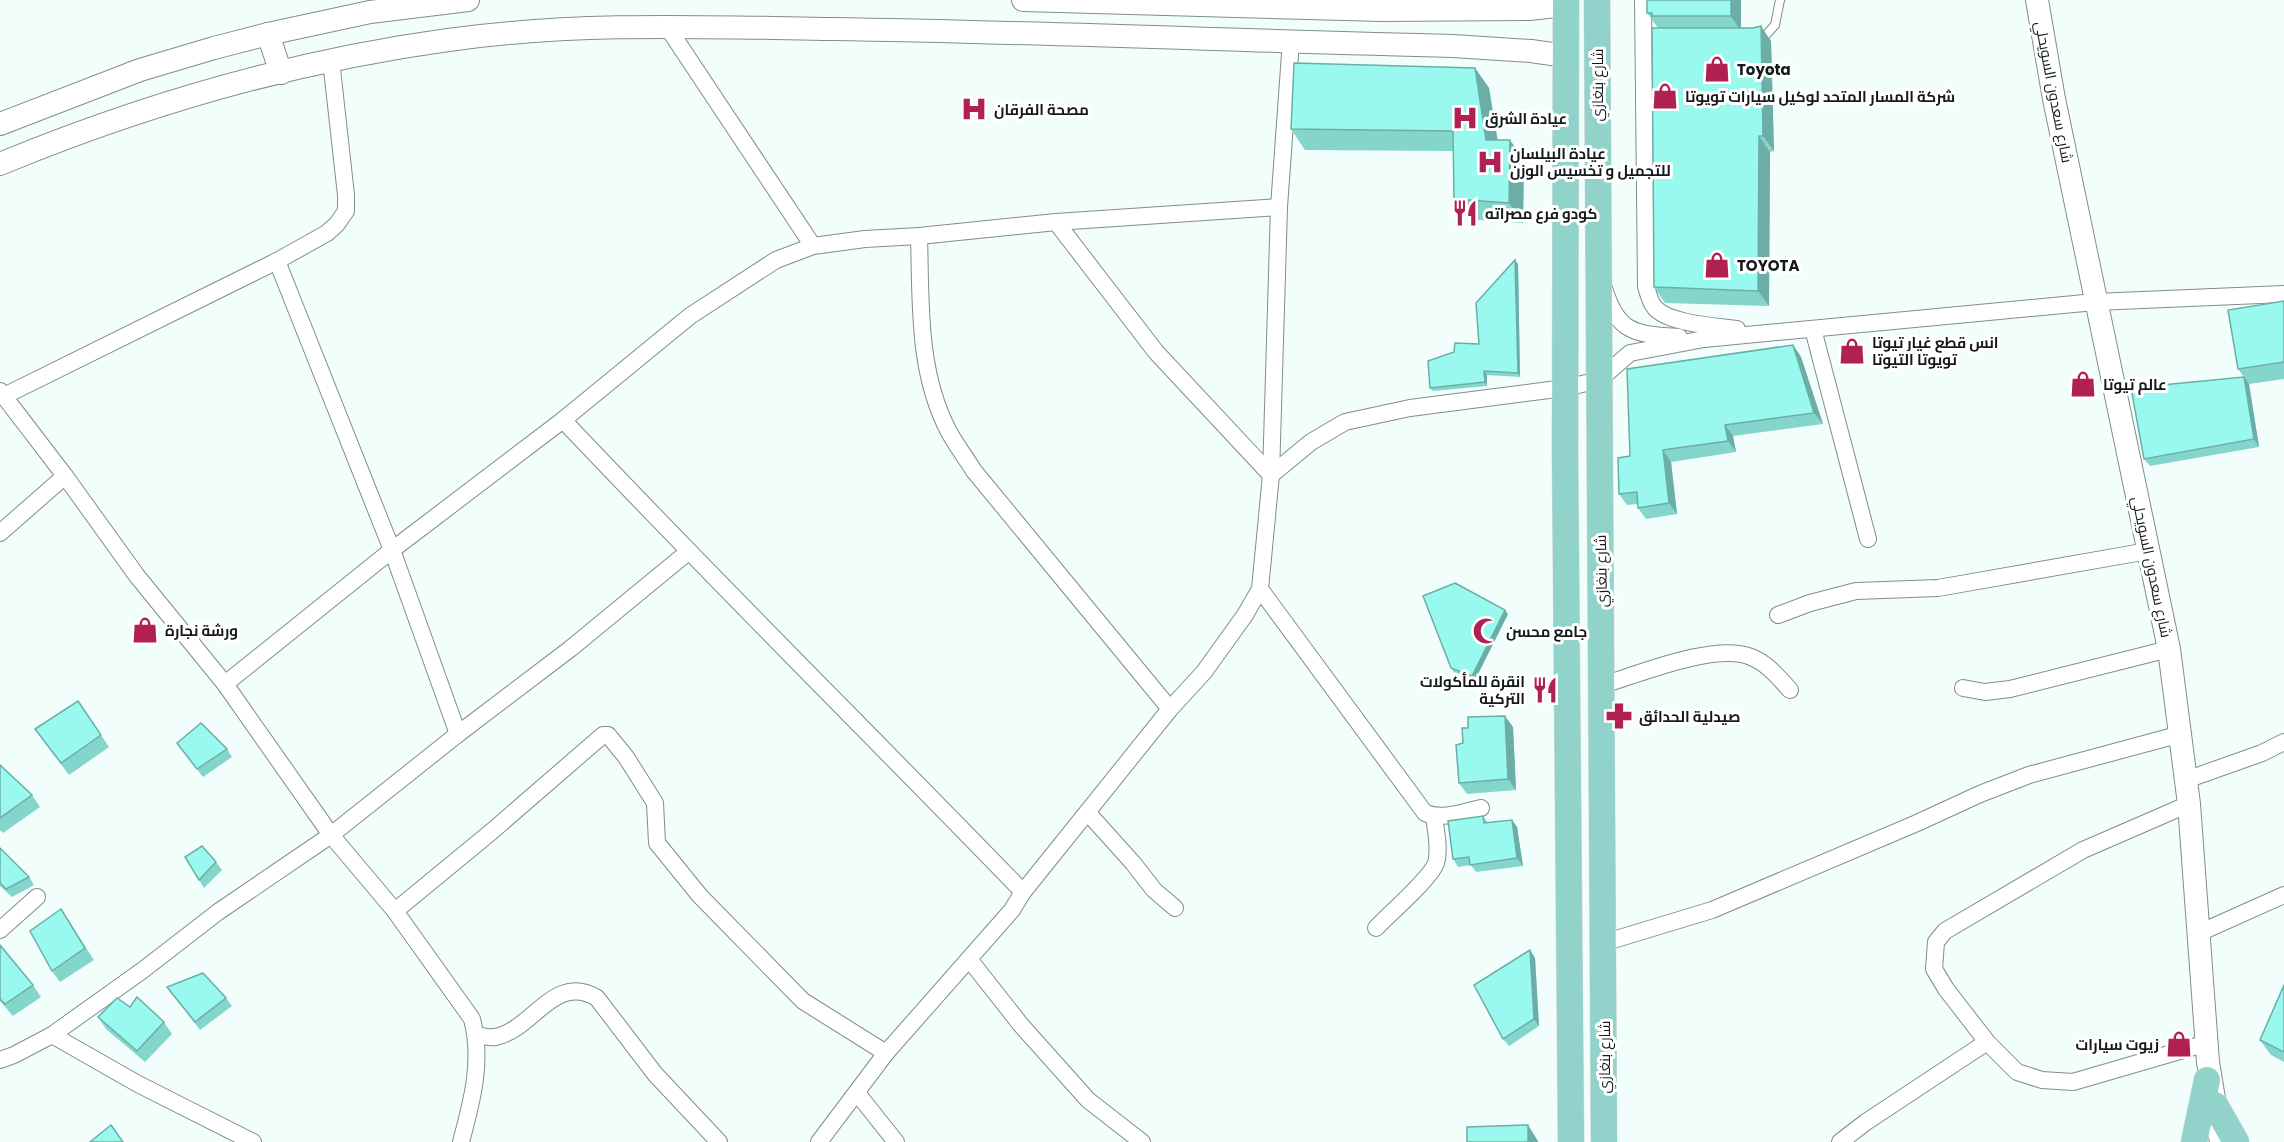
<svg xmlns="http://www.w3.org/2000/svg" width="2284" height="1142" viewBox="0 0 2284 1142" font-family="Poppins,Cairo,sans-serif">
<rect width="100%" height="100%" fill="#f1fefc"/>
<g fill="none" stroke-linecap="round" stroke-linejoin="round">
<g stroke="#818d8b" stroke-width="10">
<polyline id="service" points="1758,37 1764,37 1775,25 1780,0"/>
</g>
<g stroke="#818d8b" stroke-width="18">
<g id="minor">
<path d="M1643,0L1646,286C1648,294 1650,302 1655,308C1670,324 1716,326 1737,329"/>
<polyline points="666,25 813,246"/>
<polyline points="1056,222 1156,352 1271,475 1311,442 1345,422 1410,408 1565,388 1599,380 1630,353 1704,339 2095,302 2284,294"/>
<path d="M919,236C921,302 917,372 949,432C956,445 966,458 974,471L1170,709"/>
<polyline points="277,261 392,550 458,734"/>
<path d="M1604,288C1618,334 1635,334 1679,337"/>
<polyline points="1813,329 1868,539"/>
<path d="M0,391L65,476L137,576L225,684L331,835L395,911L472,1019C483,1061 472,1101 461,1142"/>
<polyline points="4,396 277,261 327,233 337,224 346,211 346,195 331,60"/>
<path d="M563,420C714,580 870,734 1023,892"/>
<polyline points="0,533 65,476"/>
<path d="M1260,589L1425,813C1443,820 1462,812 1481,808"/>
<polyline points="1778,615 1810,603 1856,591 1938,588 2148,551"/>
<polyline points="225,684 392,550 563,420 690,316 776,260 813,246 865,239 919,236 1056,222 1279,207"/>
<path d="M1603,685C1639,674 1716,642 1751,657C1767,663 1779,678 1790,690"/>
<polyline points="1963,688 1985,692 2010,689 2169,649"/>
<polyline points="2186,780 2262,753 2284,742"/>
<polyline points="2189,804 2083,850 1945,931 1936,942 1934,969 1946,989 1987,1042 2017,1072 2042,1080 2073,1082 2207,1043"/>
<polyline points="1088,813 1133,863 1154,890 1175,908"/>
<polyline points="395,911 491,832 603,735 608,735 626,757 655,803 657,843 700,896 803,1001 886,1053"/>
<path d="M1376,928C1389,914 1431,878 1436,863C1440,849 1436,831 1434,817"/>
<polyline points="0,930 37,897"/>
<polyline points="2199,933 2284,895"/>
<polyline points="1603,943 1712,910 1917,823 1980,794 2029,775 2181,734"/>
<polyline points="969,959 1021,1025 1088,1100 1142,1142"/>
<polyline points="52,1035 138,1084 253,1142"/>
<path d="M476,1035C482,1036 489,1038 495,1037C533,1030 554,972 597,998L655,1074L719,1142"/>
<polyline points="0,1060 14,1055 52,1035 143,970 218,912 331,835 458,734 570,649 688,552"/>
<polyline points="857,1093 896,1142"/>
<polyline points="819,1142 886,1053 1012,910 1023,892 1170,709 1204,672 1245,615 1260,589 1271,475 1279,207 1291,40"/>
<polyline points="1840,1142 1866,1122 1987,1042"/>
</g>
</g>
<g stroke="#818d8b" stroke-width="24">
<g id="secondary">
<polyline points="1023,0 1382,10 1529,9 1566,5"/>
<polyline points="2037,0 2054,99 2169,649 2189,804 2208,1062 2221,1142"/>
<polyline points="268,34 281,73"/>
<polyline points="0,124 140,70 214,48 268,34 370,12 468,0"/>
<path d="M0,164C143,105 294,61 448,40C576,22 704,27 832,29C1039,32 1246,41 1453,46L1531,51L1566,56"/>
</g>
</g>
<g stroke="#dadada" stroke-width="27">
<g id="primary">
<polyline points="1566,0 1565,452 1571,1142"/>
<polyline points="1597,0 1604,1142"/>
<polyline points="2215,1105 2236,1142"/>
<polyline points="2194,1142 2207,1080"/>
</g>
</g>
<use href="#service" stroke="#fff" stroke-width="8"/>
<use href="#minor" stroke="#fff" stroke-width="16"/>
<use href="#secondary" stroke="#fff" stroke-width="22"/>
<use href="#primary" stroke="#91d2cb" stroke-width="26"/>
</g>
<g fill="#84d6cd">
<polygon points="1647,0 1741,0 1741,28 1771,41 1774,151 1770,152 1769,306 1665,303 1654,287 1661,28 1658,28 1647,13"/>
<polygon points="1475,68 1489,88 1497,140 1524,160 1523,223 1468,219 1454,199 1453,151 1305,150 1291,129"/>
<polygon points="1518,264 1520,377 1487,375 1487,386 1433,391 1430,388 1479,344"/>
<polygon points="2284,301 2284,379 2249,384 2259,447 2150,466 2144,459 2244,377 2238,369"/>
<polygon points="1793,345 1801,357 1823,424 1733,436 1736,452 1671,462 1677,514 1646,519 1638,508 1638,504 1627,505 1619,494 1630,456"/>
<polygon points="1508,614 1475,680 1454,672 1451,668"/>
<polygon points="78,701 109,747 69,775 35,729"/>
<polygon points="1513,727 1516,790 1467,794 1459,783"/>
<polygon points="227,749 232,757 203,777 183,751"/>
<polygon points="0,765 32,795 40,807 3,833 0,830"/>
<polygon points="1483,816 1488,823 1512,820 1517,827 1523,866 1476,872 1471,865 1458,867 1453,859"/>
<polygon points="0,848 29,877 34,885 12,897 0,886"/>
<polygon points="216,862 222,870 204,888 199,880"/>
<polygon points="61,909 94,960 60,982 52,971"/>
<polygon points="0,945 33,985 41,997 13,1016 0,1001"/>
<polygon points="1530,950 1535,958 1539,1026 1509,1046 1503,1039"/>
<polygon points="2284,985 2284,1062 2271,1055 2260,1040"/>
<polygon points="167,987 226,998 232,1006 200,1030"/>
<polygon points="130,1007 164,1022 172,1034 145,1062 106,1029 98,1017"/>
</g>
<g fill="#6caea7">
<polygon points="1731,0 1741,0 1741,31 1731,16"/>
<polygon points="1761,26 1771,41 1774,151 1763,136"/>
<polygon points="1475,68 1489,88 1501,160 1486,140"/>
<polygon points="1759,136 1770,152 1769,306 1758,291"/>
<polygon points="1510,140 1524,160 1523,223 1509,203"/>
<polygon points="1515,260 1518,264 1520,377 1518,373"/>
<polygon points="1793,345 1801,357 1823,424 1814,413"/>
<polygon points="1484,371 1487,375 1487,386 1485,382"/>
<polygon points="2244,377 2249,384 2259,447 2254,439"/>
<polygon points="1725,425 1733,436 1736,452 1728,441"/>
<polygon points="1663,450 1671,462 1677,514 1669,503"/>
<polygon points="1505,610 1508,614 1475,680 1472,676"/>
<polygon points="1505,716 1513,727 1516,790 1508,779"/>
<polygon points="1512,820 1517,827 1523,866 1517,858"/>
<polygon points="1530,950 1535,958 1539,1026 1534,1019"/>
<polygon points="1528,1125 1538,1141 1538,1142 1528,1142"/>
</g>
<g fill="#9af9ee" stroke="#6caea7" stroke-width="1.5">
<polygon points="1647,0 1731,0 1731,16 1652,16 1652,13 1647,13"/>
<polygon points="1761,26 1763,136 1759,136 1758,291 1654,287 1652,28 1753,28"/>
<polygon points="1294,63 1475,68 1486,140 1510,140 1509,203 1454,199 1453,131 1291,129"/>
<polygon points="1515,260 1518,373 1484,371 1485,382 1430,388 1428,361 1454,352 1455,343 1479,344 1476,303"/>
<polygon points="2284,301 2284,362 2238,369 2228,310"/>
<polygon points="1793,345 1814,413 1725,425 1728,441 1663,450 1669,503 1638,508 1637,492 1619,494 1618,458 1630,456 1627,369"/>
<polygon points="2244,377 2254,439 2144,459 2131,388"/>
<polygon points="1455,583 1505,610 1472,676 1451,668 1423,596"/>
<polygon points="78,701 101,735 61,763 35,729"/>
<polygon points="1505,716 1508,779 1459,783 1456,745 1463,743 1462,728 1468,728 1468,717"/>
<polygon points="201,723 227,749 197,769 177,743"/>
<polygon points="0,765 32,795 0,818"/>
<polygon points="1483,816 1484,823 1512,820 1517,858 1470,865 1469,857 1453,859 1448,821"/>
<polygon points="202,846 216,862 199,880 185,857"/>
<polygon points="0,848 29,877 6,889 0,883"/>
<polygon points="61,909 85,948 52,971 30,931"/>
<polygon points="0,945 33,985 5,1004 0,999"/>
<polygon points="1530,950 1534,1019 1503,1039 1474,985"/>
<polygon points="203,973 226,998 195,1022 167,987"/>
<polygon points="2284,985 2284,1052 2260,1040"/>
<polygon points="137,997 164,1022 137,1051 98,1017 117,998 130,1007"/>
<polygon points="111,1125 123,1142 90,1142"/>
<polygon points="1528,1125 1528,1142 1467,1142 1467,1127"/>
</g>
<defs>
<g id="shop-bare" transform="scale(2.07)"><path d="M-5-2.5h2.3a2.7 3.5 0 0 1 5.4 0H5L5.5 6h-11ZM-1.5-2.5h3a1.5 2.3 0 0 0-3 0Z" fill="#b02053" stroke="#fff" stroke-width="2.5" paint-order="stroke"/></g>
<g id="hospital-bare" transform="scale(2.07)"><path d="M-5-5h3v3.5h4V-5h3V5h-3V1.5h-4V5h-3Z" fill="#b02053" stroke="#fff" stroke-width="2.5" paint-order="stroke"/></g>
<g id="restaurant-bare" transform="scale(2.07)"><path d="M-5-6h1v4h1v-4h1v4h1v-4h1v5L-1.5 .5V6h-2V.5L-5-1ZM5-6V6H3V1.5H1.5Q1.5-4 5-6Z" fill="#b02053" stroke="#fff" stroke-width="2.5" paint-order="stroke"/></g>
<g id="mosque-bare" transform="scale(2.07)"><path d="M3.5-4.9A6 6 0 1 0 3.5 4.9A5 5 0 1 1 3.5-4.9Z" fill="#b02053" stroke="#fff" stroke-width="2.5" paint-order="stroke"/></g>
<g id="pharmacy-bare" transform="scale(2.07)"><path d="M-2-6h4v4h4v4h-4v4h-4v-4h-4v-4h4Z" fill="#b02053" stroke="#fff" stroke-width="2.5" paint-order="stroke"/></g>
</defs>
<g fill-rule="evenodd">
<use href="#shop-bare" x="1717" y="69"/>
<use href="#shop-bare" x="1665" y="96"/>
<use href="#hospital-bare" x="974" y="109"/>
<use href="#hospital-bare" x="1465" y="118"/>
<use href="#hospital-bare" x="1490" y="162"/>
<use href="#restaurant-bare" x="1465" y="213"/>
<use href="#shop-bare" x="1717" y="265"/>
<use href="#shop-bare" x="1852" y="351"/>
<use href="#shop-bare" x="2083" y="384"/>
<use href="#shop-bare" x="145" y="630"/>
<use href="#mosque-bare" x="1486" y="631"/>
<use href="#restaurant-bare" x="1545" y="690"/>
<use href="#pharmacy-bare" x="1619" y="716"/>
<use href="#shop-bare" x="2179" y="1044"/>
</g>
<g text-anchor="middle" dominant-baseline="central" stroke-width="6" stroke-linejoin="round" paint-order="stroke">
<g font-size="15" font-weight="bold" fill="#151919" stroke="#fff" text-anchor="start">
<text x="1737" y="69">Toyota</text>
<text x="1685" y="96">شركة المسار المتحد لوكيل سيارات تويوتا</text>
<text x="994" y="109">مصحة الفرقان</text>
<text x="1485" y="118">عيادة الشرق</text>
<text x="1510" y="153">عيادة البيلسان<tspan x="1510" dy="17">للتجميل و تخسيس الوزن</tspan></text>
<text x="1485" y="213">كودو فرع مصراته</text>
<text x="1737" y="265">TOYOTA</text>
<text x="1872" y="342">انس قطع غيار تيوتا<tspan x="1872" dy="17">تويوتا التيوتا</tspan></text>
<text x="2103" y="384">عالم تيوتا</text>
<text x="165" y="630">ورشة نجارة</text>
<text x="1506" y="631">جامع محسن</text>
<text x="1525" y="681" text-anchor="end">انقرة للمأكولات<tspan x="1525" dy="17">التركية</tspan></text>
<text x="1639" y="716">صيدلية الحدائق</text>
<text x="2159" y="1044" text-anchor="end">زيوت سيارات</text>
</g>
<g font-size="15" fill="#151919" stroke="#fff">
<text transform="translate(1597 85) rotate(-90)">شارع بنغازي</text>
<text transform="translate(2054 92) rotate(79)">شارع سعدون السويحلي</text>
<text transform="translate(2152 567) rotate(78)">شارع سعدون السويحلي</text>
<text transform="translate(1601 571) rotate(-91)">شارع بنغازي</text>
<text transform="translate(1604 1057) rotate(-90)">شارع بنغازي</text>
</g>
</g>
</svg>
